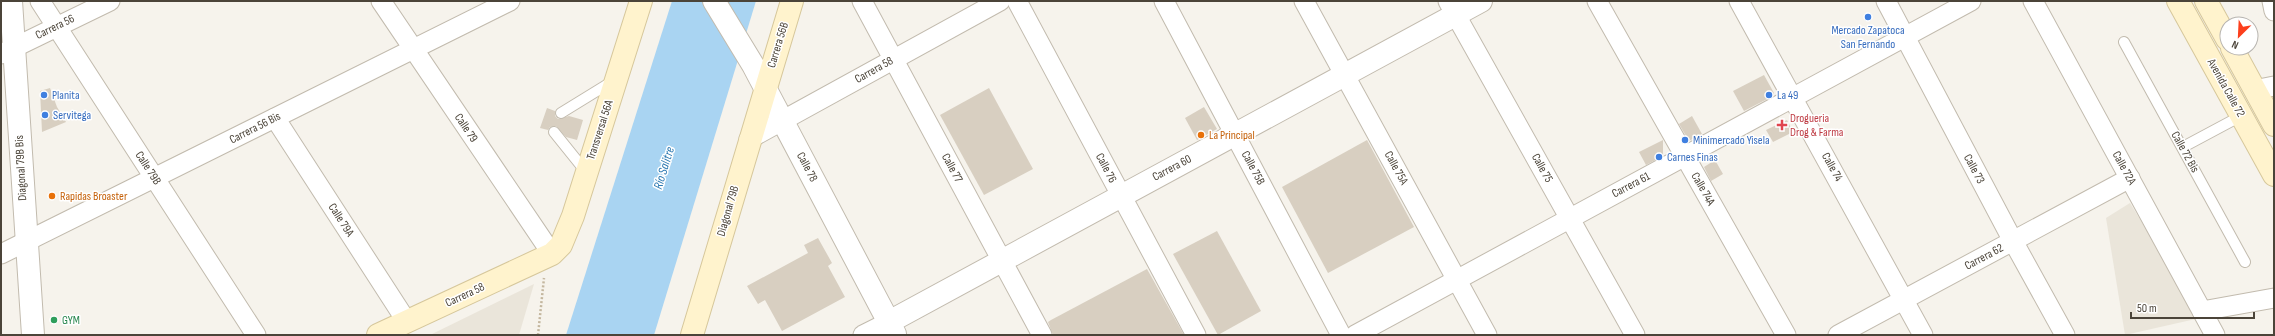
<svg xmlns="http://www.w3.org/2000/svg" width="2275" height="336" viewBox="0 0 2275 336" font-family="'Sofia Sans Condensed',sans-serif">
<rect width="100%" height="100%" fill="#f6f3ec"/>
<g fill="#eae5da">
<polygon points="2130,203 2200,318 2125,335 2106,218"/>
<polygon points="534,284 519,335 430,335"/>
</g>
<polygon fill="#a9d4f2" points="672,1 756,1 654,335 566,335"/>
<g fill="#d8cfc1">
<polygon points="1764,75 1774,93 1773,96 1744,111 1733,91"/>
<polygon points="50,88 57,107 66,122 42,132 40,91"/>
<polygon points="989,88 1033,169 984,195 940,115"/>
<polygon points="1204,107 1217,129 1197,140 1185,118"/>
<polygon points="547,108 555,111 555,116 558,119 569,116 583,120 577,140 566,137 556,126 550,127 548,130 540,128"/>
<polygon points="1692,116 1702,134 1689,141 1679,124"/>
<polygon points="1787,120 1793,132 1773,142 1766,130"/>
<polygon points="1367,140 1414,227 1328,273 1282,187"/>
<polygon points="1663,140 1663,156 1646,165 1639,152"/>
<polygon points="1715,160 1723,174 1711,181 1704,167"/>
<polygon points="1217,231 1261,311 1218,335 1173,254"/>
<polygon points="818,238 832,263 828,266 845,297 782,331 765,300 758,304 747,286 808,253 804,245"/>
<polygon points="1147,269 1184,335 1053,335 1048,322 1051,320"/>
</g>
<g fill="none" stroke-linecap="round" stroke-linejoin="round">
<g stroke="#c2bbae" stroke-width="12">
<g id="service">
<polyline points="2124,42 2245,262"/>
<polyline points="561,113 613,81"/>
<polyline points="554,132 587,173"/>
<polyline points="2183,147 2241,116"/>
</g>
</g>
<g stroke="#c2bbae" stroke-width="21">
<g id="minor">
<polyline points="40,1 256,335"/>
<polyline points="381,1 552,254"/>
<polyline points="862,1 1042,335"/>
<polyline points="1017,1 1196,335"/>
<polyline points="1164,1 1341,335"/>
<polyline points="1304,1 1487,335"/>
<polyline points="1448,1 1635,335"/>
<polyline points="1597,1 1786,335"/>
<polyline points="1739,1 1923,335"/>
<polyline points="1886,1 2013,241 2065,335"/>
<polyline points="2033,1 2215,335"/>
<polyline points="2272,1 2274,11"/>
<polyline points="1,54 110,1"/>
<polyline points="2254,90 2274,86"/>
<polyline points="275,118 407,322"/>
<polyline points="749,139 1000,1"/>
<polyline points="1,254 510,1"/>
<polyline points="2202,311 2274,298"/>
<polyline points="863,335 889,322"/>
<polyline points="1355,335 1971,1"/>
<polyline points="1838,335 2130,178"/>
</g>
</g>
<g stroke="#c2bbae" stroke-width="24">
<g id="tertiary">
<polyline points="11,1 33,335"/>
<polyline points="714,1 753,65 895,334"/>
<polyline points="889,322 1481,1"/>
</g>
</g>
<g stroke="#d6c79b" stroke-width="24">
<g id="secondary">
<polyline points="2178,1 2274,175"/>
<polyline points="2206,1 2227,39"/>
<polyline points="2232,48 2274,125"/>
<polyline points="378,335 552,254 561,245 573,216 641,1"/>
<polyline points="692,335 792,1"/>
</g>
</g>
<polyline stroke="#c4b79f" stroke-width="2.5" stroke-dasharray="2 2" stroke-linecap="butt" points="538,335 544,278"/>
<use href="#service" stroke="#fff" stroke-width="10"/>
<use href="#minor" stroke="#fff" stroke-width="19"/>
<use href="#tertiary" stroke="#fff" stroke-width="22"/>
<use href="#secondary" stroke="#fff3cd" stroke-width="22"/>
</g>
<g fill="#3f7fe0" stroke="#fff" stroke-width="1.5">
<circle cx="1868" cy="17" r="4"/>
<circle cx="44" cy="95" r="4"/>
<circle cx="1769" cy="95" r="4"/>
<circle cx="45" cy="115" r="4"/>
<circle cx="1685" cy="140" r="4"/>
<circle cx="1659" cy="157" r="4"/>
</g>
<path fill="#e0444e" stroke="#fff" stroke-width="1.5" d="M1780 119h4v4h4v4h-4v4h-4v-4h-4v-4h4z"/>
<g fill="#e8710a" stroke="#fff" stroke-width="1.5">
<circle cx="1201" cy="135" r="4"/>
<circle cx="52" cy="196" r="4"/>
</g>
<circle fill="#2e9e5b" stroke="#fff" stroke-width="1.5" cx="54" cy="320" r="4"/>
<g text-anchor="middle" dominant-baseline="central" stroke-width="3" stroke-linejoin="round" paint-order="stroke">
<g font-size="12" fill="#4b4439" stroke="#fff">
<text transform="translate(55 27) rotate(-26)">Carrera 56</text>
<text transform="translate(778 45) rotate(-73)">Carrera 56B</text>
<text transform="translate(874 70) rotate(-29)">Carrera 58</text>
<text transform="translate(2226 88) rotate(61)">Avenida Calle 72</text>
<text transform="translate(255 128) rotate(-27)">Carrera 56 Bis</text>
<text transform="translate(466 128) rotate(56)">Calle 79</text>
<text transform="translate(600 130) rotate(-72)">Transversal 56A</text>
<text transform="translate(2185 152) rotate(61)">Calle 72 Bis</text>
<text transform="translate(807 167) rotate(62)">Calle 78</text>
<text transform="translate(1832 167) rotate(61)">Calle 74</text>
<text transform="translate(21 168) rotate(-93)">Diagonal 79B Bis</text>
<text transform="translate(148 168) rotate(57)">Calle 79B</text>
<text transform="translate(952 168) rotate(62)">Calle 77</text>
<text transform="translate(1106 168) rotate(62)">Calle 76</text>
<text transform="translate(1172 168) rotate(-28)">Carrera 60</text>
<text transform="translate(1253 168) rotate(62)">Calle 75B</text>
<text transform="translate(1396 168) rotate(61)">Calle 75A</text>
<text transform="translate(1542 168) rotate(61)">Calle 75</text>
<text transform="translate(2124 168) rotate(61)">Calle 72A</text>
<text transform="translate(1974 169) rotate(62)">Calle 73</text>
<text transform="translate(1631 185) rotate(-28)">Carrera 61</text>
<text transform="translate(1703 189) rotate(60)">Calle 74A</text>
<text transform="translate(728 211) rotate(-74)">Diagonal 79B</text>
<text transform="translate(341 220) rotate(57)">Calle 79A</text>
<text transform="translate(1984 257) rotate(-28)">Carrera 62</text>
<text transform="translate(465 295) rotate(-25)">Carrera 58</text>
</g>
<g font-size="12" fill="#366cbe" stroke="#fff" text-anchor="start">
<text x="1868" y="30" text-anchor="middle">Mercado Zapatoca<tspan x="1868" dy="14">San Fernando</tspan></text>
<text x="52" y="95">Planita</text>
<text x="1777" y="95">La 49</text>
<text x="53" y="115">Servitega</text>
<text x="1693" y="140">Minimercado Yisela</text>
<text x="1667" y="157">Carnes Finas</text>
</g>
<g font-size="12" fill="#be3a42" stroke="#fff" text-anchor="start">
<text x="1790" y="118">Drogueria<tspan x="1790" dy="14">Drog &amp; Farma</tspan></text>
</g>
<g font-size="12" fill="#c56008" stroke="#fff" text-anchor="start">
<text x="1209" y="135">La Principal</text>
<text x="60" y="196">Rapidas Broaster</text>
</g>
<g font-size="12" fill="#27864d" stroke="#fff" text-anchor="start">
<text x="62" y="320">GYM</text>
</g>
<g font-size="13" font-style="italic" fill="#2e7ab2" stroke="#fff">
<text transform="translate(664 168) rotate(-73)">Río Salitre</text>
</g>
</g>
<rect width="2275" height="336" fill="none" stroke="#4b4439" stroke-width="4"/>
<g transform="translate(2239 36) rotate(204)"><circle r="19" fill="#ffffff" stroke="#b7b4b0"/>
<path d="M0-3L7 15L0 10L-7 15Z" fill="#fc3f1d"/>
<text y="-6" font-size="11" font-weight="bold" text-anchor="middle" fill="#4b4439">N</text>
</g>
<path d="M2131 312v6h123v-6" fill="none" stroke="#4b4439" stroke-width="2"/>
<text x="2137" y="312" font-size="12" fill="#4b4439" stroke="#ffffff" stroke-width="3" paint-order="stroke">50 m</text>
</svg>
